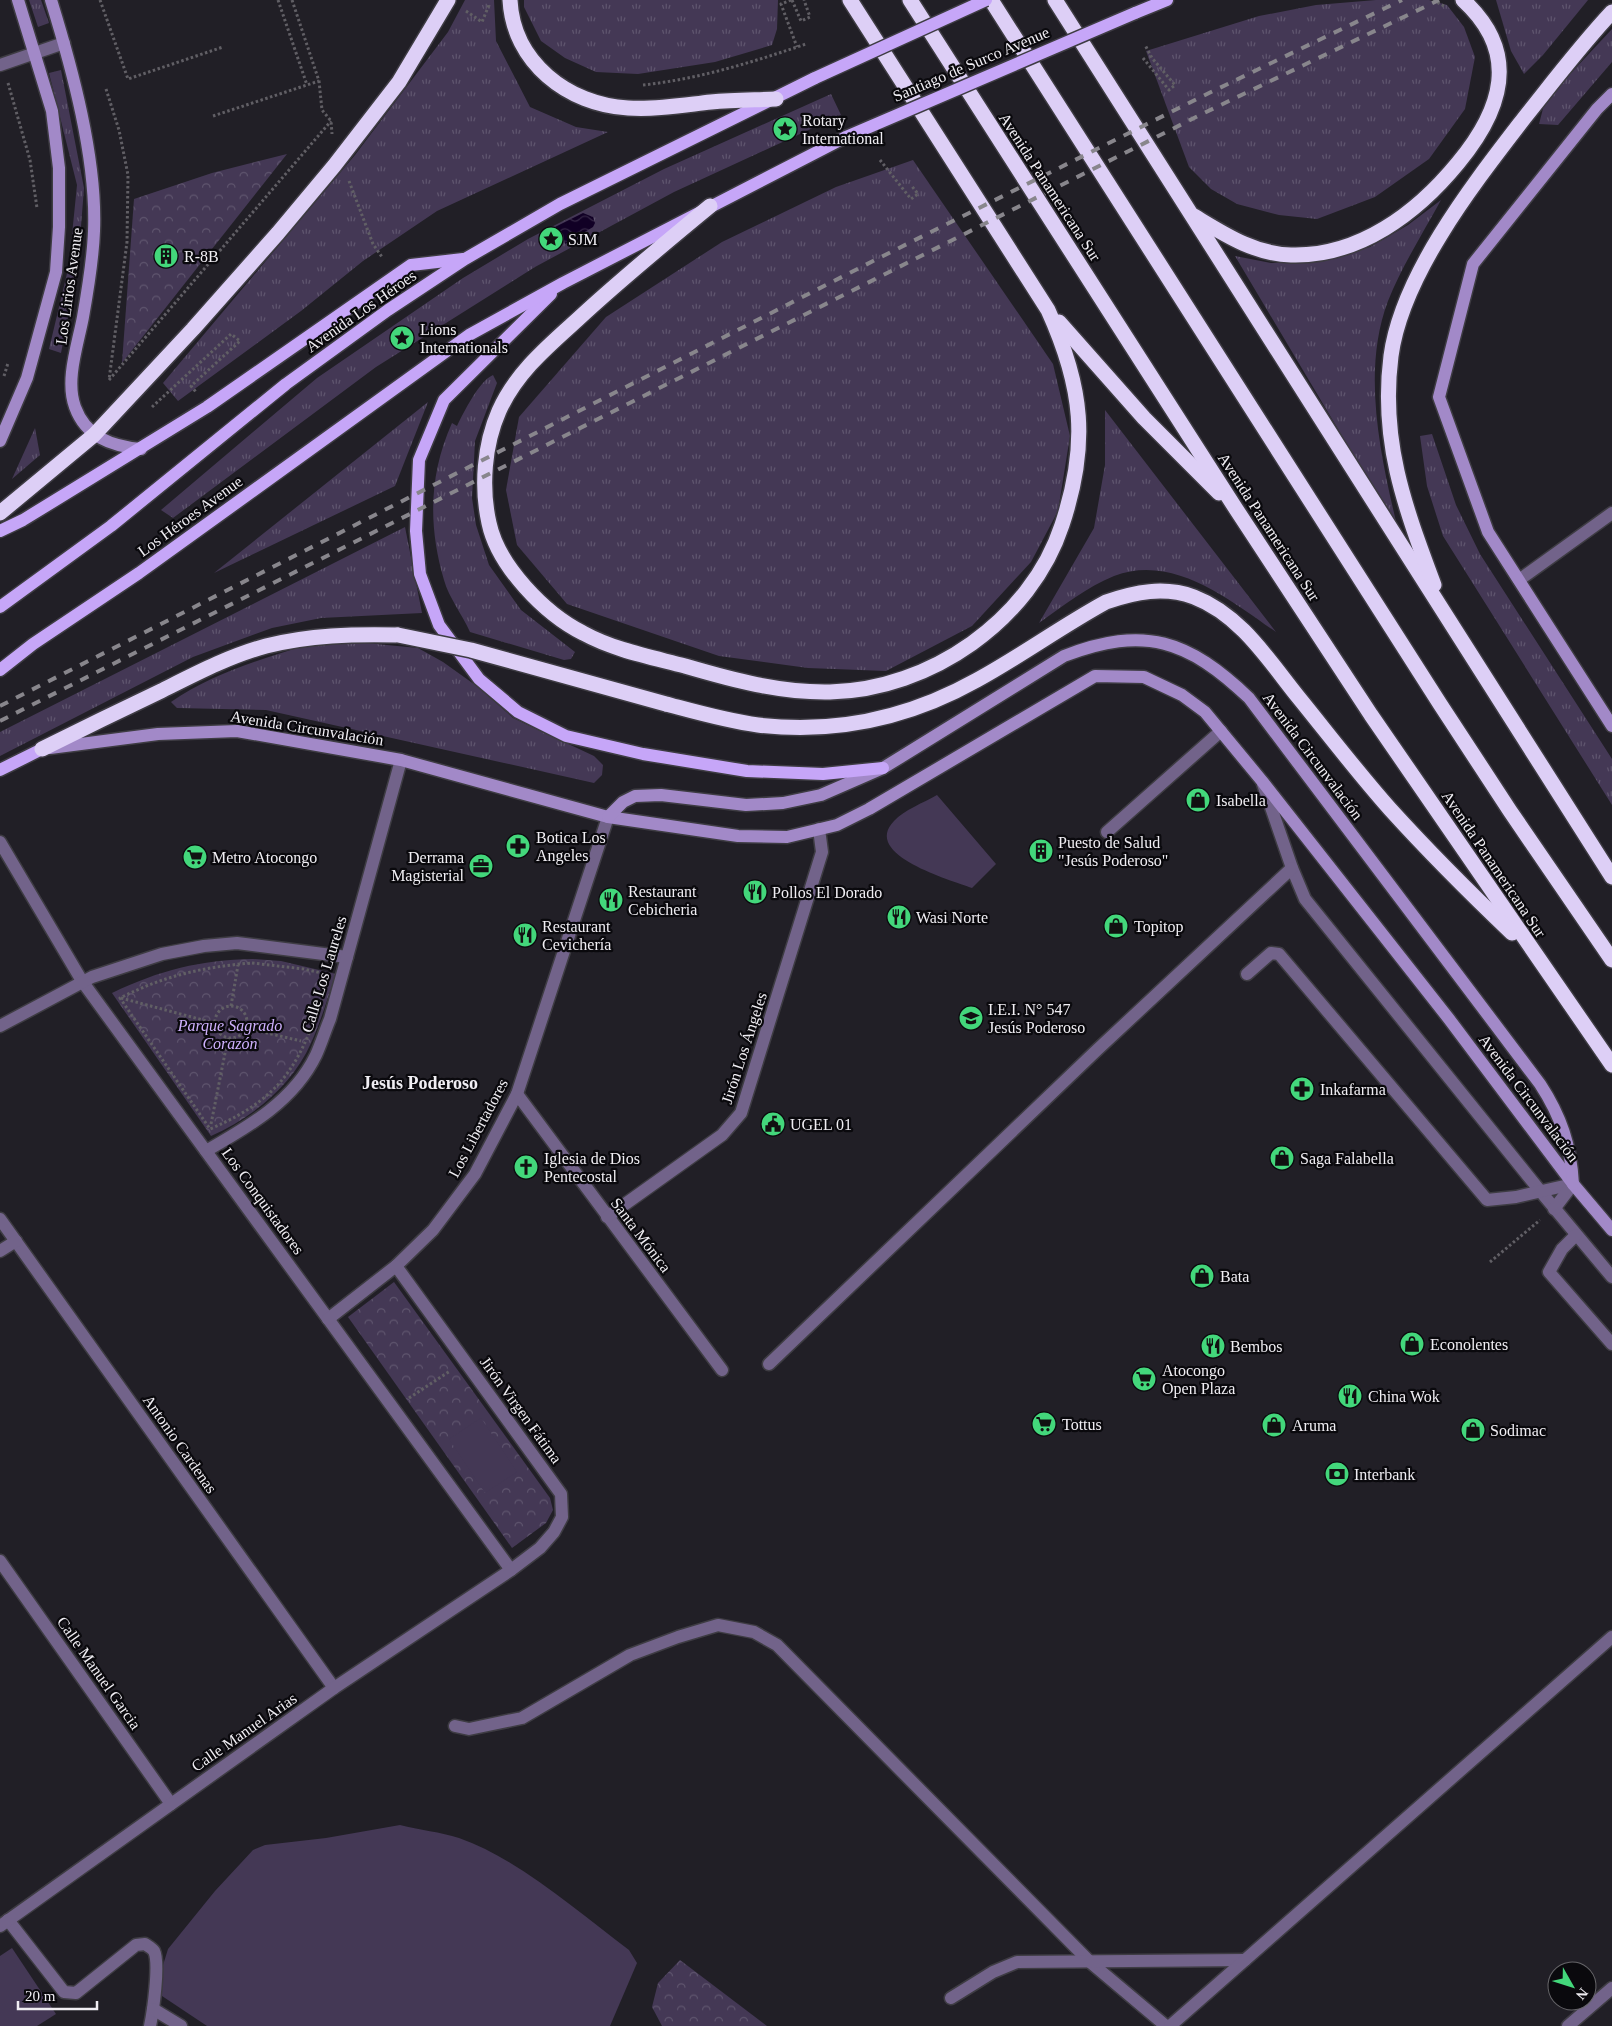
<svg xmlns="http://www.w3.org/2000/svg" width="1612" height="2026" font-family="Georgia,serif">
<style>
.grass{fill:url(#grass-tufts)}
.forest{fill:url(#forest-crowns)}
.garden{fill:#443855}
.water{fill:url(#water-waves)}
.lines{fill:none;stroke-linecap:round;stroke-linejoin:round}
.lane-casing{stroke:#3e3c43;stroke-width:15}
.street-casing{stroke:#3e3c43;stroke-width:15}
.secondary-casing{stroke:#3e3c43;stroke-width:15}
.primary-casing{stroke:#3e3c43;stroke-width:15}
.highway-casing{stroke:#3e3c43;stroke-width:18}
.path{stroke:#615f65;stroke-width:3;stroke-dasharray:2.5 2.5;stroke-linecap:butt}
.lane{stroke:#72638a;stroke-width:12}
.street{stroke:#72638a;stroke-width:12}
.secondary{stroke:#a289c8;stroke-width:12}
.primary{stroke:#c6a6f8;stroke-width:12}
.highway{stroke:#ddcff6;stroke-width:15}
.rail{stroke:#88868c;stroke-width:4;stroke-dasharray:9 9;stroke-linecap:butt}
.primary-bridge-casing{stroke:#3e3c43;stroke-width:15;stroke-linecap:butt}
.highway-bridge-casing{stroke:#3e3c43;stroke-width:18;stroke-linecap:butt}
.primary-bridge{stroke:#c6a6f8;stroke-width:12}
.highway-bridge{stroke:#ddcff6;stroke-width:15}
.labels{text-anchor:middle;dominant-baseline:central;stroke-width:4.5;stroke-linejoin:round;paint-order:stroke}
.street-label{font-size:16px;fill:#f0eef3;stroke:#0a090d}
.poi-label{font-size:16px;fill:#f0eef3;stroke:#0a090d;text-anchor:start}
.park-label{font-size:16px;font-style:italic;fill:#cfb1fe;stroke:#0a090d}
.neighbourhood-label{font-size:18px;font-weight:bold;fill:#f0eef3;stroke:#0a090d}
</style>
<defs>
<pattern id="grass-tufts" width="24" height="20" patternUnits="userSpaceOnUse" patternTransform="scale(1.25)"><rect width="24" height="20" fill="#443855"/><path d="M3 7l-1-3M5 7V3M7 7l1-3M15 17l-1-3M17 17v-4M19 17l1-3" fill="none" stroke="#5f556e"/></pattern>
<pattern id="forest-crowns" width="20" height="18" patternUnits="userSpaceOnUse" patternTransform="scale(1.25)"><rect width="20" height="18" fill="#443855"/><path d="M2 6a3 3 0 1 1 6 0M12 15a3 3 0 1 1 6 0" fill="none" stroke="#5f556e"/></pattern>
<pattern id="water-waves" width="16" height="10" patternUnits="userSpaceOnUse" patternTransform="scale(1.25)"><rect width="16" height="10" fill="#110025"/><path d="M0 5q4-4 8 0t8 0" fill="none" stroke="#342645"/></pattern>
</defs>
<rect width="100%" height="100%" fill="#211f26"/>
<!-- grass -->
<g class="grass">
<path d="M29,0H41L49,23L38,27Z"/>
<path d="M465,0H494L496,41L530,107L576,127L608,132L437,211L363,261L301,311L178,401L163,383L355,155L448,32Z"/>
<path d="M524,0H778L777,29L772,45L715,62L638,74L596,72L565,58L541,41L524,7Z"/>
<path d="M1376,0H1429L1447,5L1464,27L1475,57L1465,109L1429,159L1375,197L1317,219L1279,215L1237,204L1211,189L1189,167L1146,51L1259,16L1316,5Z"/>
<path d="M1496,0H1588L1543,55L1524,74L1511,51Z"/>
<path d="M1612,29V62L1558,125L1539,124L1545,101Z"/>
<path d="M61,70L84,188L78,265L61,353L49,349L69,265L77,185L49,73Z"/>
<path d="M831,94L841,115L674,192L535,267L376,367L173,518L161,510L317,378L463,278L528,239L664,169Z"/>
<path d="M913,160L1053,364L1070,436L1058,511L1031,562L972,626L886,671L808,668L719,656L567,604L517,545L506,490L519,417L606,317L722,242L836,187Z"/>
<path d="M1441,200C1423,233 1402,266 1388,301C1361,372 1381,458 1398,530L1235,256L1271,263L1300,262L1370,247L1408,225Z"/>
<path d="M493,375L497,383L475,441L472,498L476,525L489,565L521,610L575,652L571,659L564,660L470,632C462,614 449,598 444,580C428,526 429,474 452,423L457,426C464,412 479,381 493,375Z"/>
<path d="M428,402L395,486L214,573Z"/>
<path d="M1105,410L1276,632C1230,600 1173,553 1114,576C1087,587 1063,606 1039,623L1094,528L1105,465Z"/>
<path d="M35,428L40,455L12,479Z"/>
<path d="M1432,434L1456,505L1480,554L1612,759V805L1443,536L1427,486L1420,436Z"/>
<path d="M405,527L422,613L321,618L272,628L193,657L0,756V732Z"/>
<path d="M313,643H366L418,648L443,662L478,687L513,718L594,756L603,765L602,775L594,783L266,710L177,708L171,702C213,673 265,658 313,643Z"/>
</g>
<!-- forest -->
<g class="forest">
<path d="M287,154L122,363L134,199L212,173Z"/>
<path d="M253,959L281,961L336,974C328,997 321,1021 311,1043C292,1086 253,1117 211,1136L112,993C160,970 200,960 253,959Z"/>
<path d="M394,1282L550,1498L553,1510L546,1523L512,1548L348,1317Z"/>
<path d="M680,1960L767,2026H662L652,2007L658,1983Z"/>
</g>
<!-- garden -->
<g class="garden">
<path d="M937,795L996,864L972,888C951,880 861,855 894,821C904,810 923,803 937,795Z"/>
<path d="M481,1418L517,1472L485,1493L449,1439Z"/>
<path d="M400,1825C419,1830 441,1832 459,1838C519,1859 578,1912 629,1950L637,1963L610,2026H207L162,1996L160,1975L168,1949L215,1891L253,1850L265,1845L326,1838Z"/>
<path d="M12,1948L56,2014L37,2026H0V1956Z"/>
</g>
<!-- water -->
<path class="water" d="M583,213L593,217L595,223L593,227L565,244L563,234L555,227Z"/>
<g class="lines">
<defs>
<g id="lane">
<path d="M1263,784L1292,868L1305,899L1541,1192L1612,1277"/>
<path d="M1107,832L1221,731"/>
<path d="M1247,974L1271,953L1279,954L1487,1200L1516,1197L1573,1184"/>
<path d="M1554,1209L1573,1184"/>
<path d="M1576,1235L1562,1249L1549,1272L1612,1344"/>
<path d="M769,1364L1098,1049L1292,868"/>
<path d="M455,1726L469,1729L522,1718L630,1655L678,1637L718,1625L754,1632L777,1645L1090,1962L1166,2026"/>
<path d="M951,1998L993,1972L1017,1962L1245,1960"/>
<path d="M1170,2026L1612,1637"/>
<path d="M1568,2026L1612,1988"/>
</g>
<g id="street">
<path d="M0,65L64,43"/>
<path d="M1519,580L1612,513"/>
<path d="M0,842L82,981L511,1570"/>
<path d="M0,1026L92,977L162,954L204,946L237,943L347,957"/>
<path d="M517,1094L722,1370"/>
<path d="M206,1151C248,1127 294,1101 316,1055C321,1044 325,1031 330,1019L401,760"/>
<path d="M607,1217L722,1135L741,1113L822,852L819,829"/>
<path d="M0,1219L334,1688"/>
<path d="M0,1251L16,1241"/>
<path d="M328,1319L396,1266L433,1230L475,1174L517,1094L608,817"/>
<path d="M0,1561L171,1804"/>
<path d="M8,1920L64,1992L76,1993L136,1945L145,1944C148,1946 152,1948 154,1951C160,1963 153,2012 150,2026"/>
<path d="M0,1926L334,1688L511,1570L540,1548L554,1532L562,1517L561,1494L396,1266"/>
<path d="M153,2009L181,2026"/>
</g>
<g id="secondary">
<path d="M51,0C72,68 97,159 94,231C93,260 88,289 83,317C78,344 65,380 75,407C86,437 111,446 141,449"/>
<path d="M1612,94L1597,109L1473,264L1439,397L1488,532L1612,726"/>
<path d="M0,441L27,378L56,272L59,227V168L52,111L18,0"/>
<path d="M50,748L158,734L237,731L401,760L608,817L738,836L787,837L837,825L869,809L1095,676L1144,677L1182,695L1205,712L1262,781L1449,1019L1573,1184L1612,1230"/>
<path d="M608,817L623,802L635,796L661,795L746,805L783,803L821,795L883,768L1064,656C1145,625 1188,640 1249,698L1540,1084C1561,1116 1571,1146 1573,1184"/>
</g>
<g id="primary">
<path d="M1135,13L1167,0"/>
<path d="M551,294L444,400L419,460L416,531L420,574L439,625L479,679L518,712L566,736L643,754L747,771L823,774L883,768"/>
<path d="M0,531L23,520L207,407L411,265L463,259"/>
<path d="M0,607L111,526L286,384L388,310L465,259L560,204L815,78"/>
<path d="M0,670L33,644L139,573L469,335L563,283L846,137"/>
<path d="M0,770L42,749"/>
</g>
<g id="highway">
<path d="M510,0C513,62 568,105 628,108C655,110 684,105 711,102C733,100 754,100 776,99"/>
<path d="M910,0L1236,509L1371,715L1612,1065"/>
<path d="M991,0L1440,704L1510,811L1612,960"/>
<path d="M1055,0L1612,877"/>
<path d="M710,206C665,243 620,280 577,320C547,347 516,373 499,411C484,445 481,487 489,523C498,566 545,614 583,633C614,650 651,657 685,666C733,680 780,693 830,692C930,690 1031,620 1062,525C1089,444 1083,387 1048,310L850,0"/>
<path d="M1194,216C1224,234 1254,254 1291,255C1359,257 1417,213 1458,163C1502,110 1521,53 1463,0"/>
<path d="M1059,322L1144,418L1219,493"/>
<path d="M0,513L94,435L193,329L278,233L334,166L399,82L448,0"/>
<path d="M1434,585C1405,507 1380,442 1391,356C1402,274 1475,182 1525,117C1553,82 1581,45 1612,12"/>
<path d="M666,704C696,712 727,721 758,725C835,734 909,718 977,680C1021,656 1062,626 1106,602C1135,592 1164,586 1194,597C1241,615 1269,661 1299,698C1329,735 1358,773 1390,809C1429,852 1470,893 1512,933"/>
<path d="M42,749C82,729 121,710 161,691C195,674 229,656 266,646C310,635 353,634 398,635"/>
</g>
</defs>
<!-- lane casing -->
<use href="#lane" class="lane-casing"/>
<!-- street casing -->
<use href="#street" class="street-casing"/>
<!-- secondary casing -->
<use href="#secondary" class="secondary-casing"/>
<!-- primary casing -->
<use href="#primary" class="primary-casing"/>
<!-- highway casing -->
<use href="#highway" class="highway-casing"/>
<!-- path -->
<g class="path">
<path d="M100,0L128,79L223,47"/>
<path d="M278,0L307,85"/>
<path d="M292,0L319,81L322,110L331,121L332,134"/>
<path d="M791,0L781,4L797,47"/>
<path d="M792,0L801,21L810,17L804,0"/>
<path d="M1433,0L1444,6"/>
<path d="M466,11L482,22L489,5"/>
<path d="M1143,58L1169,90L1175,85L1152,58L1145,45"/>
<path d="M8,83L30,160L37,208"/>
<path d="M643,85C699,79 753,62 806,44"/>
<path d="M106,89L119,130L128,175L127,242L109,380"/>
<path d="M213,116L319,81"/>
<path d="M880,160L911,199L918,194L911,185"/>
<path d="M349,181L373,244L382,257"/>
<path d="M4,376L8,363"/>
<path d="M109,380L331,121"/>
<path d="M152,407L231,334L240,341L191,386L196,392"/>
<path d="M252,963L304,969L330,975C303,1054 292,1094 210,1129L120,998C164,976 202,967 252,963Z"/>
<path d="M121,998L214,1023"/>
<circle cx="231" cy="1022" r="16"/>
<path d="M231,1006L238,965"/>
<path d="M246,1028L301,1041"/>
<path d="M211,1124L228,1038"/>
<path d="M1490,1262L1540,1220"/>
<path d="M409,1398L450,1371"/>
</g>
<!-- lane -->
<use href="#lane" class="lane"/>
<!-- street -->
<use href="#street" class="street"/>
<!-- secondary -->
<use href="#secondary" class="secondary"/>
<!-- primary -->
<use href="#primary" class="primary"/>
<!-- highway -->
<use href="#highway" class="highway"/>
<!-- rail -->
<g class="rail">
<path d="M0,706L879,258L1209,93L1402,0"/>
<path d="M0,721L1204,113L1439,0"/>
</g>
<defs>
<g id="primary-bridge">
<path d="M815,78L986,0"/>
<path d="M846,137L1135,13"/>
</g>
<path id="highway-bridge" d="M398,635L471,650L666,704"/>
</defs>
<!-- primary-bridge casing -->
<use href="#primary-bridge" class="primary-bridge-casing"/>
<!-- highway-bridge casing -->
<use href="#highway-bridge" class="highway-bridge-casing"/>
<!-- primary-bridge -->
<use href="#primary-bridge" class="primary-bridge"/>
<!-- highway-bridge -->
<use href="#highway-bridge" class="highway-bridge"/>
</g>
<!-- icons -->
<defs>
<symbol id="sight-disc" viewBox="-11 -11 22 22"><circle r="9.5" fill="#43d77b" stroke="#0a090d"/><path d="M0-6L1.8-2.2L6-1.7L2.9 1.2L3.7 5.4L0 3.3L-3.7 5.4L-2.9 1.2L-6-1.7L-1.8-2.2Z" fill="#111"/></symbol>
<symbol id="building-disc" viewBox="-11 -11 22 22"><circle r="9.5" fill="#43d77b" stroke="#0a090d"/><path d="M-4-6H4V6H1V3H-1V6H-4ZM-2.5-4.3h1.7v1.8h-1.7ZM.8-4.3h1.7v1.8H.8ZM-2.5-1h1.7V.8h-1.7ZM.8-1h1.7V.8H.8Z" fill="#111"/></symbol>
<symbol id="shop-disc" viewBox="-11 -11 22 22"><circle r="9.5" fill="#43d77b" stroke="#0a090d"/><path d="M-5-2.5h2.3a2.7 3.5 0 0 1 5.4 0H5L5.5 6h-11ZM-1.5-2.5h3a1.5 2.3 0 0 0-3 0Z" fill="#111"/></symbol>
<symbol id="pharmacy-disc" viewBox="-11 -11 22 22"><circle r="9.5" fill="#43d77b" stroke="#0a090d"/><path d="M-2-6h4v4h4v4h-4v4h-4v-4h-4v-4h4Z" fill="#111"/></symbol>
<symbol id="supermarket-disc" viewBox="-11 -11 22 22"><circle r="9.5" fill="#43d77b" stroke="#0a090d"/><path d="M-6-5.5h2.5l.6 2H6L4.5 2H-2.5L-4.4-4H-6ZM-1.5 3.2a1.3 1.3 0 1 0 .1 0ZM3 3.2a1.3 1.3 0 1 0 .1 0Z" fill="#111"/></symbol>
<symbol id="office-disc" viewBox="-11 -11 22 22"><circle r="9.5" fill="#43d77b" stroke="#0a090d"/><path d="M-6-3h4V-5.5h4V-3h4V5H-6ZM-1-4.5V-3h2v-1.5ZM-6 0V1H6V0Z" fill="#111"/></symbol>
<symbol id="restaurant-disc" viewBox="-11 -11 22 22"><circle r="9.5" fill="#43d77b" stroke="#0a090d"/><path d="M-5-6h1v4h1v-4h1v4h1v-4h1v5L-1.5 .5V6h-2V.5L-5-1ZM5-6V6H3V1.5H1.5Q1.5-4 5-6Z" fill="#111"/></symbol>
<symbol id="school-disc" viewBox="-11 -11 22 22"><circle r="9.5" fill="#43d77b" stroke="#0a090d"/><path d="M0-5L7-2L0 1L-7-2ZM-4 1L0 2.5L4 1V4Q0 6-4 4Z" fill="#111"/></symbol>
<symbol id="civic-disc" viewBox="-11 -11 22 22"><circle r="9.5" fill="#43d77b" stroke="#0a090d"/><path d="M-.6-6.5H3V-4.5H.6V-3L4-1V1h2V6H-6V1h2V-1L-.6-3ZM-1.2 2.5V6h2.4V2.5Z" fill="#111"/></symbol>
<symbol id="church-disc" viewBox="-11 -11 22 22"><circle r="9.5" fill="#43d77b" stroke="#0a090d"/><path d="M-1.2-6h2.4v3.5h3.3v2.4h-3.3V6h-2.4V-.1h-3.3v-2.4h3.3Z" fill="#111"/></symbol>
<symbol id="bank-disc" viewBox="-11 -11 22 22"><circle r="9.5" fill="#43d77b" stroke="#0a090d"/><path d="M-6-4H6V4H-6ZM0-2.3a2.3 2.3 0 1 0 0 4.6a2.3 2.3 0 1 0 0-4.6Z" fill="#111"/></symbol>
</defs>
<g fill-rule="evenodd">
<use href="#sight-disc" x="771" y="115" width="28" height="28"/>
<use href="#sight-disc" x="537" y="225" width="28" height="28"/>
<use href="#building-disc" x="152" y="242" width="28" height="28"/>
<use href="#sight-disc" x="388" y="324" width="28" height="28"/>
<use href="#shop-disc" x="1184" y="786" width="28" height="28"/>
<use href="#pharmacy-disc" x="504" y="832" width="28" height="28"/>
<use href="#building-disc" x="1027" y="837" width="28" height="28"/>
<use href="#supermarket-disc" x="181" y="843" width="28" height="28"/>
<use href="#office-disc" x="467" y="852" width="28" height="28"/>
<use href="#restaurant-disc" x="741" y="878" width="28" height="28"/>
<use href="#restaurant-disc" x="597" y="886" width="28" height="28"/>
<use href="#restaurant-disc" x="885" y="903" width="28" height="28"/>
<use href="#shop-disc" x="1102" y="912" width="28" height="28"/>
<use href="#restaurant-disc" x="511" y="921" width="28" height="28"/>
<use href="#school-disc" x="957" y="1004" width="28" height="28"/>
<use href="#pharmacy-disc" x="1288" y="1075" width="28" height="28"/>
<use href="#civic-disc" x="759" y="1110" width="28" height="28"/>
<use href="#shop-disc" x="1268" y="1144" width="28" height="28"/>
<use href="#church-disc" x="512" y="1153" width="28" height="28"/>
<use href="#shop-disc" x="1188" y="1262" width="28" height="28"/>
<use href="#shop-disc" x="1398" y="1330" width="28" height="28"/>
<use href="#restaurant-disc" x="1199" y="1332" width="28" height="28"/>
<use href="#supermarket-disc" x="1130" y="1365" width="28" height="28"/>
<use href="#restaurant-disc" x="1336" y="1382" width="28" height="28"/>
<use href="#supermarket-disc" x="1030" y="1410" width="28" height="28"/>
<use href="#shop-disc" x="1260" y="1411" width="28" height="28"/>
<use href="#shop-disc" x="1459" y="1416" width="28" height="28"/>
<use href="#bank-disc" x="1323" y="1460" width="28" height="28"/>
</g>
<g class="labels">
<!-- street labels -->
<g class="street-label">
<text transform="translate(971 64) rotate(-23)">Santiago de Surco Avenue</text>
<text transform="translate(1050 187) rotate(57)">Avenida Panamericana Sur</text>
<text transform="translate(69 286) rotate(-82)">Los Lirios Avenue</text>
<text transform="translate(361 311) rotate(-35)">Avenida Los Héroes</text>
<text transform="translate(190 516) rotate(-36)">Los Héroes Avenue</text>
<text transform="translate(1269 527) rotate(57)">Avenida Panamericana Sur</text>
<text transform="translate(307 728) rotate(9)">Avenida Circunvalación</text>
<text transform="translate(1313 756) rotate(53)">Avenida Circunvalación</text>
<text transform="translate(1494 864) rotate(56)">Avenida Panamericana Sur</text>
<text transform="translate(324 974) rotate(-73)">Calle Los Laureles</text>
<text transform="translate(744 1048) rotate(-72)">Jirón Los Ángeles</text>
<text transform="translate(1529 1098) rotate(53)">Avenida Circunvalación</text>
<text transform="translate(478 1128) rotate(-62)">Los Libertadores</text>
<text transform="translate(263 1201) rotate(54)">Los Conquistadores</text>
<text transform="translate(641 1235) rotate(53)">Santa Mónica</text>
<text transform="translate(521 1410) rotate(54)">Jirón Virgen Fátima</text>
<text transform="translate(180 1444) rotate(55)">Antonio Cardenas</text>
<text transform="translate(99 1673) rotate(55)">Calle Manuel Garcia</text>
<text transform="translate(244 1732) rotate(-35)">Calle Manuel Arias</text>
</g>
<!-- poi labels -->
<g class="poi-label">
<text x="802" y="120">Rotary<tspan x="802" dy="18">International</tspan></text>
<text x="568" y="239">SJM</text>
<text x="184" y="256">R-8B</text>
<text x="420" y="329">Lions<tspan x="420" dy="18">Internationals</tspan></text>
<text x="1216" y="800">Isabella</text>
<text x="536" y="837">Botica Los<tspan x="536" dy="18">Angeles</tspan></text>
<text x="1058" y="842">Puesto de Salud<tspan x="1058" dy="18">"Jesús Poderoso"</tspan></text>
<text x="212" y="857">Metro Atocongo</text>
<text x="464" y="857" text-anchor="end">Derrama<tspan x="464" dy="18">Magisterial</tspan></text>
<text x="628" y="891">Restaurant<tspan x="628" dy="18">Cebicheria</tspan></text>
<text x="772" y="892">Pollos El Dorado</text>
<text x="916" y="917">Wasi Norte</text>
<text x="542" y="926">Restaurant<tspan x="542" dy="18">Cevichería</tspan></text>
<text x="1134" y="926">Topitop</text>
<text x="988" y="1009">I.E.I. N° 547<tspan x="988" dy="18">Jesús Poderoso</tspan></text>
<text x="1320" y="1089">Inkafarma</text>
<text x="790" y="1124">UGEL 01</text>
<text x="544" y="1158">Iglesia de Dios<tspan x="544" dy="18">Pentecostal</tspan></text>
<text x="1300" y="1158">Saga Falabella</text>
<text x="1220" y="1276">Bata</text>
<text x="1430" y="1344">Econolentes</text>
<text x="1230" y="1346">Bembos</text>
<text x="1162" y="1370">Atocongo<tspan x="1162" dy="18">Open Plaza</tspan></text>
<text x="1368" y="1396">China Wok</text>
<text x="1062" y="1424">Tottus</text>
<text x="1292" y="1425">Aruma</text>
<text x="1490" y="1430">Sodimac</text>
<text x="1354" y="1474">Interbank</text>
</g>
<!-- park labels -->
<g class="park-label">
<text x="230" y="1025">Parque Sagrado<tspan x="230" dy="18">Corazón</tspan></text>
</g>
<!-- neighbourhood labels -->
<g class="neighbourhood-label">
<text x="420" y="1083">Jesús Poderoso</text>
</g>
</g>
<!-- north arrow -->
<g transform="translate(1572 1986) rotate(129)"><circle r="24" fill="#0a090d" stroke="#666569"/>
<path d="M0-4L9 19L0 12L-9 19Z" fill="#43d77b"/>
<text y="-8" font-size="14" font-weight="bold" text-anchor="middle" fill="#f0eef3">N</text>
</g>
<!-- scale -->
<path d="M18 2001v8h79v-8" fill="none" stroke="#f0eef3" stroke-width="2.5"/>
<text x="25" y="2001" font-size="15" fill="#f0eef3" stroke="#0a090d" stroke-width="4" paint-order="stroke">20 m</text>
</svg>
